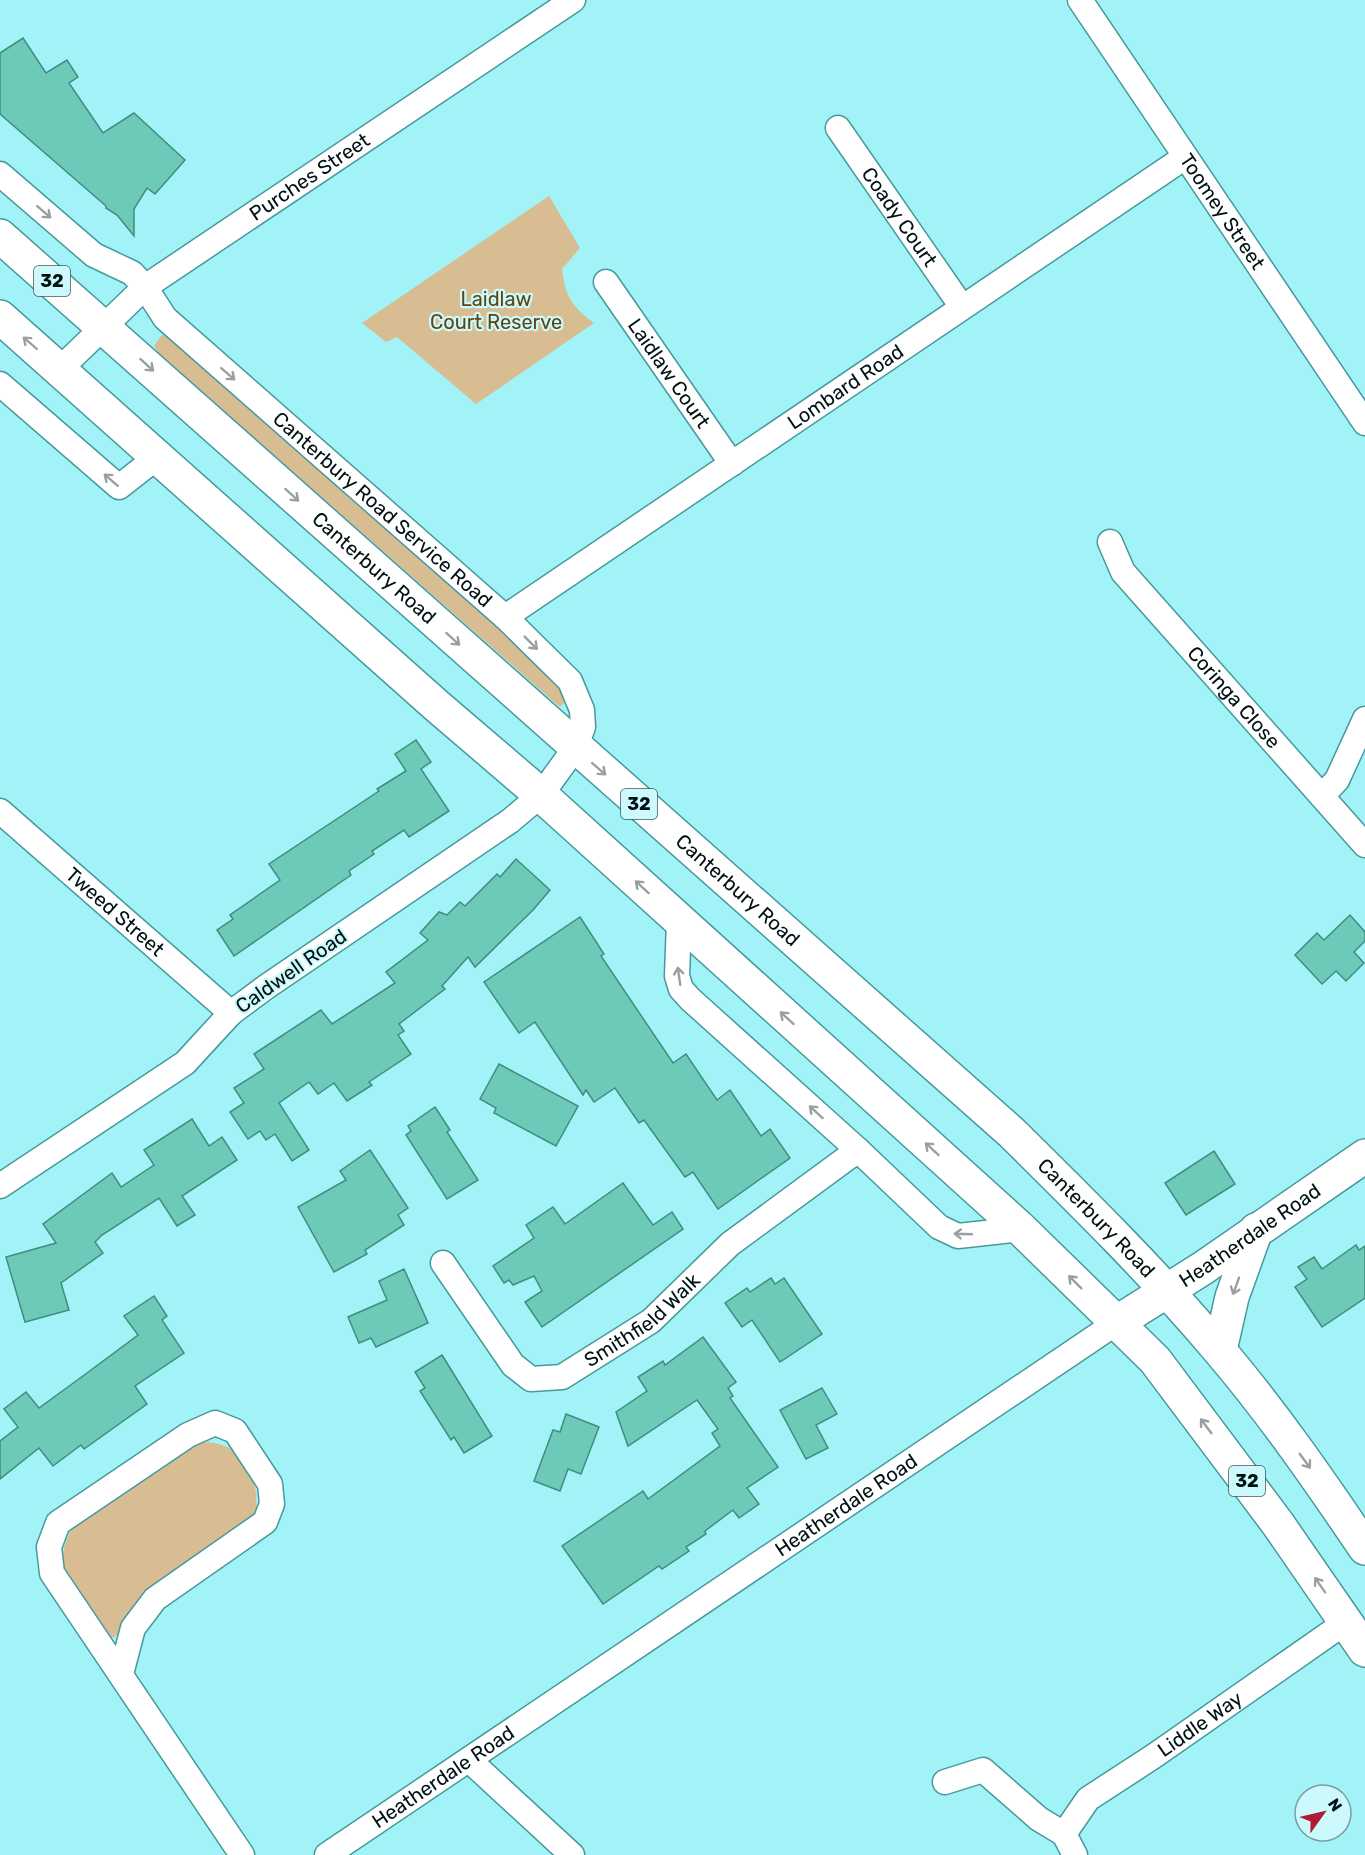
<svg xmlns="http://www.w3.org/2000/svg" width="1365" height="1855" font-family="Rubik,sans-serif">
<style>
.green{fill:#d7bd91}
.building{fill:#6ecab8;stroke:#408d7f;stroke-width:1.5}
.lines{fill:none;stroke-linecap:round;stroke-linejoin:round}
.minor-casing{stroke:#47999d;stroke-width:27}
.secondary-casing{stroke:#47999d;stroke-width:36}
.primary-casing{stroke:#47999d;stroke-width:36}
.minor{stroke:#fff;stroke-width:24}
.secondary{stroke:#fff;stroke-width:33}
.primary{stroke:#fff;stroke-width:33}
.oneway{stroke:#99a0a1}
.labels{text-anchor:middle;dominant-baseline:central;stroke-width:4.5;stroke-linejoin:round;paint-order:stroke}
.shield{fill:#ccfafc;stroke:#3d5759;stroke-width:1.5}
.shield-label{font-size:18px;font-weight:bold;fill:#001113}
.street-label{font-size:20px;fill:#001113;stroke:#ccfafc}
.park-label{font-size:20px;fill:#5e4412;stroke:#ccfafc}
</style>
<rect width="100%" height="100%" fill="#a2f3f7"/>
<!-- green -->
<g class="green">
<path d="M549,196L580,248L562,269C565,296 572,307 594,323L476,404L397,337L386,342L362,323Z"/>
<path d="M162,335L170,338L231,389L553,676L566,701L560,707L160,355L154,346Z"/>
<path d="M206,1442C247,1445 259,1477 256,1514L153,1585L134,1604L120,1632L115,1637L108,1638L65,1575C60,1556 64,1539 76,1523L193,1445Z"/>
</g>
<!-- building -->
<g class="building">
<path d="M23,38L46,73L67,60L78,77L69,83L103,133L134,113L185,160L155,194L147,188L134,209V236L117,215L106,208V206L0,114V53Z"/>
<path d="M416,740L431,762L421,769L449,811L409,837L404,830L372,851L374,854L349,871L351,875L234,956L217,930L233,919L230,915L280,880L269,864L379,791L377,789L406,771L395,754Z"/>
<path d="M516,859L550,890L533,910L475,967L468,957L442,986L445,989L399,1024L404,1031L398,1035L411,1054L369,1082L372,1085L347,1101L334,1083L318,1094L309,1082L279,1103L309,1150L292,1161L275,1134L266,1140L260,1131L248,1139L230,1112L244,1103L234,1088L264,1069L254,1054L321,1010L332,1024L395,983L386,972L428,940L420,933L439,912L447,915L460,902L465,906L497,874L500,877Z"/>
<path d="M1350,915L1365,932V941L1354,952L1364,963L1346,981L1336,971L1322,984L1295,955L1317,933L1324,940Z"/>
<path d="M580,917L604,954L601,956L673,1063L686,1054L717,1100L730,1090L761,1136L770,1129L790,1158L718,1209L693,1172L685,1177L644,1120L639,1123L615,1088L594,1102L586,1090L583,1095L535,1022L519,1033L484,982Z"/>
<path d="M499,1064L578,1106L556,1146L494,1113L496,1108L480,1099Z"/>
<path d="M435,1107L450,1130L447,1132L478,1180L447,1199L406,1135L411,1131L408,1126Z"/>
<path d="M192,1119L209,1146L222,1137L237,1160L182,1196L195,1215L177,1226L159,1198L102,1235L95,1242L103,1253L61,1283L69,1310L25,1322L6,1257L56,1243L43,1224L112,1173L121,1187L154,1165L144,1150Z"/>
<path d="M370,1150L408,1208L398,1215L404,1225L365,1250L367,1254L334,1272L298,1207L346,1180L340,1171Z"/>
<path d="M1214,1151L1235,1184L1186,1215L1165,1183Z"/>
<path d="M623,1183L653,1225L672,1212L683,1229L542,1327L525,1302L542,1291L534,1276L513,1285L509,1280L504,1283L493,1266L534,1238L526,1225L553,1207L565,1224Z"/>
<path d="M1356,1245L1359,1250L1365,1246V1298L1322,1327L1295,1287L1307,1279L1298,1267L1314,1257L1322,1269Z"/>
<path d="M404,1269L428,1323L376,1347L371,1338L359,1343L348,1317L387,1300L379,1281Z"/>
<path d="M771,1278L775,1284L784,1278L822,1334L780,1362L752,1320L742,1327L725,1303L747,1288L750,1292Z"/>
<path d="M154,1296L167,1316L162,1320L184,1353L135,1386L147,1404L84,1449L81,1445L53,1466L39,1448L0,1479V1441L18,1427L4,1409L26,1392L39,1408L87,1373L138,1335L124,1316Z"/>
<path d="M703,1337L736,1382L728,1388L733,1396L730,1398L778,1467L747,1488L759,1504L739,1518L733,1510L705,1531L706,1534L686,1547L689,1551L662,1569L659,1566L603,1604L562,1546L643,1491L648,1499L720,1446L712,1433L718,1429L697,1400L628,1446L616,1412L647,1391L638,1377L663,1361L665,1365Z"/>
<path d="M442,1355L492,1436L464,1453L454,1437L451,1440L420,1391L425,1388L415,1372Z"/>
<path d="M822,1388L837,1414L816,1425L828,1448L806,1459L780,1410Z"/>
<path d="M566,1414L599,1427L581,1474L568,1469L560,1491L534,1481L553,1430L560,1432Z"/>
</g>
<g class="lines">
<defs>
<g id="minor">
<path id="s1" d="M1080,0L1365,423"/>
<path id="s2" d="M838,128L962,307"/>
<path id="s3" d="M0,174L94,255L132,273L145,287L165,318L505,617L570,681L582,710L583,727L575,748L541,795L510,821L266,987L231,1013L185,1063L0,1186"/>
<path id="s4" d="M606,282L732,464"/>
<path id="s5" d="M60,369L145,287L573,0"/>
<path d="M0,384L119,487L156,458"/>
<path id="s6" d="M1110,542L1123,572L1365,845"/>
<path id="s7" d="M505,617L1185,157"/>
<path d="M1322,796L1337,780L1365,719"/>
<path id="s8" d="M0,811L231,1013"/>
<path d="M679,921L677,976L681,989L690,999L858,1150L939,1227L958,1236L1021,1229"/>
<path id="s9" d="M443,1263L513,1365L531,1379L562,1377L651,1321L730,1244L858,1150"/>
<path d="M121,1674L133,1628L155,1599L265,1522L272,1504L270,1484L235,1431L215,1423L188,1435L58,1523L49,1547L52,1573L242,1855"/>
<path d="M469,1760L572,1855"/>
<path d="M945,1782L983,1770L1039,1819L1064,1834"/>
<path id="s10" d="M327,1855L1116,1323"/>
<path id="s11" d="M1075,1855L1064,1834L1088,1799L1154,1756L1346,1622"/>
</g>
<g id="secondary">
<path id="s12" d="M1116,1323L1203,1268L1365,1156"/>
<path d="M1220,1350L1232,1297L1256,1230"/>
</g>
<g id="primary">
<path id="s13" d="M0,236L1012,1133C1083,1203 1154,1273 1219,1350C1272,1412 1319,1480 1365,1548"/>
<path d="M0,317L437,706L541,795L1021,1229L1155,1360L1278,1524L1365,1650"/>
</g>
</defs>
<!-- minor casing -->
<use href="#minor" class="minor-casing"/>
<!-- secondary casing -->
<use href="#secondary" class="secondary-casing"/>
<!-- primary casing -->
<use href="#primary" class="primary-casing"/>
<!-- minor -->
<use href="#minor" class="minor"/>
<!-- secondary -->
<use href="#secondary" class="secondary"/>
<!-- primary -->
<use href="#primary" class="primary"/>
</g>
<!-- one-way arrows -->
<defs><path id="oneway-shaft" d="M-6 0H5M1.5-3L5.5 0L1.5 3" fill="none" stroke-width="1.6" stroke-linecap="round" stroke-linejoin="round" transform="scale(1.5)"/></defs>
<g class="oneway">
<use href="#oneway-shaft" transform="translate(44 212) rotate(41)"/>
<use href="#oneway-shaft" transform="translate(30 343) rotate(-139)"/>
<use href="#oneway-shaft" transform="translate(147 365) rotate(42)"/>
<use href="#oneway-shaft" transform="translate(228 374) rotate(41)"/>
<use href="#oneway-shaft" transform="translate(111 480) rotate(-139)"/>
<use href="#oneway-shaft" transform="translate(292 495) rotate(42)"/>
<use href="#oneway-shaft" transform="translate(453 639) rotate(42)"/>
<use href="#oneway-shaft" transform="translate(531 643) rotate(45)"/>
<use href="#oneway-shaft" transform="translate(599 769) rotate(41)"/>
<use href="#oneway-shaft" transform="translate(642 887) rotate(-138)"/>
<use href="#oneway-shaft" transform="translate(679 976) rotate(-98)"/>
<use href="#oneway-shaft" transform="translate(787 1018) rotate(-138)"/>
<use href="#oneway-shaft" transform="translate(816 1112) rotate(-138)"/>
<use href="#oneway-shaft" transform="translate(932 1149) rotate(-138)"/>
<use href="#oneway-shaft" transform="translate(963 1234) rotate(-178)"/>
<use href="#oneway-shaft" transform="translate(1075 1282) rotate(-135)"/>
<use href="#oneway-shaft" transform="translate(1236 1286) rotate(110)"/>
<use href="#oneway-shaft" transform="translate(1206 1426) rotate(-127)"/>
<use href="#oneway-shaft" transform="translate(1305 1461) rotate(54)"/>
<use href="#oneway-shaft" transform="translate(1320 1585) rotate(-125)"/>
</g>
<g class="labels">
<!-- shield labels -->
<g class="shield">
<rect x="34" y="266" width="36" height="30" rx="4.5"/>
<rect x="621" y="789" width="36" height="30" rx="4.5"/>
<rect x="1229" y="1466" width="36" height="30" rx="4.5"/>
</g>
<g class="shield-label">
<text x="52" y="281">32</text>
<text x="639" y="804">32</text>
<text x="1247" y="1481">32</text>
</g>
<!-- street labels -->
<g class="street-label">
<text stroke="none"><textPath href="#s5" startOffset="316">Purches Street</textPath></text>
<text stroke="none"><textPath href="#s1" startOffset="255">Toomey Street</textPath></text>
<text stroke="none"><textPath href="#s2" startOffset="108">Coady Court</textPath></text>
<text stroke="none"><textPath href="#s4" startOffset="111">Laidlaw Court</textPath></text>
<text stroke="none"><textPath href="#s7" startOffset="411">Lombard Road</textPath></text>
<text stroke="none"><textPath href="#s3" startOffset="512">Canterbury Road Service Road</textPath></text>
<text stroke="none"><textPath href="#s13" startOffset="500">Canterbury Road</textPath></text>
<text stroke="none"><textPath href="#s6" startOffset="200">Coringa Close</textPath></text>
<text stroke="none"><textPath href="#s13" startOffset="986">Canterbury Road</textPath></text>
<text stroke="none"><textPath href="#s8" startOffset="153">Tweed Street</textPath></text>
<text transform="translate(291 971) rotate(-35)">Caldwell Road</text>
<text stroke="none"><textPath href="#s13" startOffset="1472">Canterbury Road</textPath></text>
<text stroke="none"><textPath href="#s12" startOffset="160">Heatherdale Road</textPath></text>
<text stroke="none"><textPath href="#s9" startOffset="276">Smithfield Walk</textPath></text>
<text stroke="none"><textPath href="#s10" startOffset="626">Heatherdale Road</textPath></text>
<text stroke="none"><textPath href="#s11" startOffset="201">Liddle Way</textPath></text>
<text stroke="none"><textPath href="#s10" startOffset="140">Heatherdale Road</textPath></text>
</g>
<!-- park labels -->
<g class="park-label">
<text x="496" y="299">Laidlaw<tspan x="496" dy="23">Court Reserve</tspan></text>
</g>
</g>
<!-- north arrow -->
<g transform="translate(1323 1813) rotate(56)"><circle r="28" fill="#ccfafc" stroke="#7a9d9f" stroke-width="1.5"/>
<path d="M0-4.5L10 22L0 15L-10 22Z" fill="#af1b32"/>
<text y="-9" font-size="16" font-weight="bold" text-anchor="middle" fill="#001113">N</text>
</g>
</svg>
